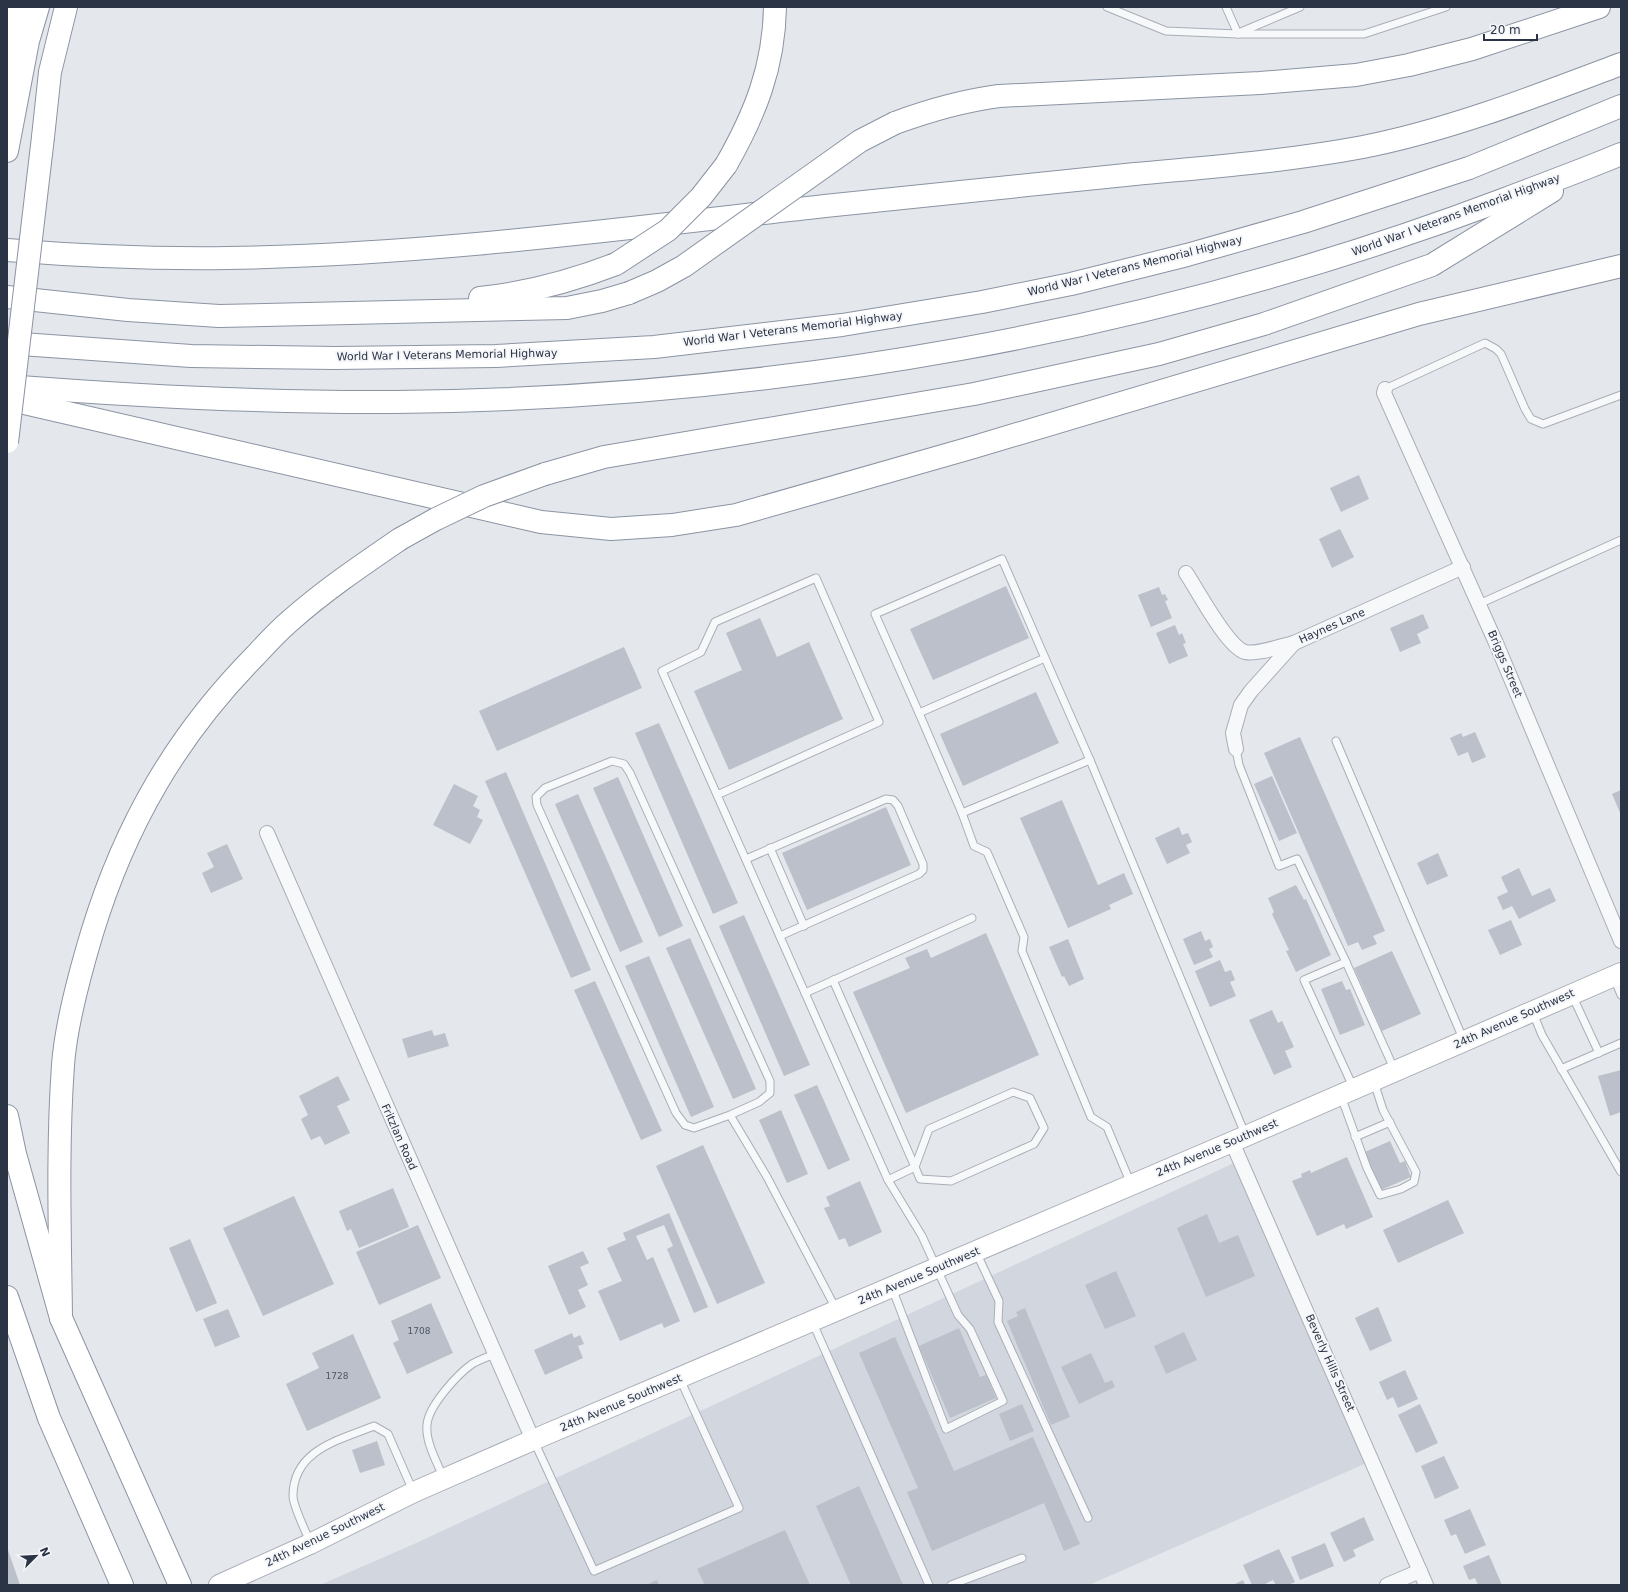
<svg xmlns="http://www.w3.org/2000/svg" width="1628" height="1592" font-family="'DejaVu Sans',sans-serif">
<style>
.built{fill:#d2d6de}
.building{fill:#bbc0ca}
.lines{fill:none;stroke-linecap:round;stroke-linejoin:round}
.service-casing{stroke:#a9aeb7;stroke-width:9}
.minor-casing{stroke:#a9aeb7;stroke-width:16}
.secondary-casing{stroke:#a9aeb7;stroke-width:22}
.trunk-casing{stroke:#8b94a3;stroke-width:24}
.motorway-casing{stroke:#8b94a3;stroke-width:24}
.service{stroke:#f7f8fa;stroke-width:7}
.minor{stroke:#f7f8fa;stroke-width:14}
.secondary{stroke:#fff;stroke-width:20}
.trunk{stroke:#fff;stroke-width:22}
.motorway{stroke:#fff;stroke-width:22}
.trunk-bridge-casing{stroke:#8b94a3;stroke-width:24;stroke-linecap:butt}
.motorway-bridge-casing{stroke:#8b94a3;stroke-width:24;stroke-linecap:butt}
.trunk-bridge{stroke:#fff;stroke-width:22}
.motorway-bridge{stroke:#fff;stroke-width:22}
.labels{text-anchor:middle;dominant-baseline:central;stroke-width:4;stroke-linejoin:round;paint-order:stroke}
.number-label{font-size:9px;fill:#4f5766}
.street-label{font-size:11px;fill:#2b3445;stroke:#f4f6f9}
</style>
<rect width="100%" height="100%" fill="#e4e7ec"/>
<!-- built -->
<path class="built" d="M1234,1163L1369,1462L1089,1585H320L414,1544Z"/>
<!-- building -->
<g class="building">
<path d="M1359,475L1369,499L1341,512L1330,488Z"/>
<path d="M1340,529L1354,557L1332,568L1319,539Z"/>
<path d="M1006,586L1029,638L933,680L910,629Z"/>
<path d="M1159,587L1162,595L1165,594L1168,600L1165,601L1172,618L1151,627L1138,595Z"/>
<path d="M1423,614L1429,628L1417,634L1421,643L1400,652L1390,628Z"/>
<path d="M760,618L777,657L809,642L843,719L729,770L694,691L742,670L726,633Z"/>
<path d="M1175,625L1179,635L1182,633L1186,643L1183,644L1188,656L1169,664L1156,633Z"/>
<path d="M624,647L642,688L497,751L479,711Z"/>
<path d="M1036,692L1059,743L963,786L940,734Z"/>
<path d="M659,723L738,903L713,914L635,733Z"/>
<path d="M1475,732L1486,757L1472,763L1468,752L1458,756L1450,738L1461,733L1463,737Z"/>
<path d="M1300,737L1385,931L1373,936L1377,944L1362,950L1358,942L1348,946L1264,753Z"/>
<path d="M506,772L591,970L571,978L485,781Z"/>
<path d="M1272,776L1297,833L1279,841L1254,784Z"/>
<path d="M618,777L683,926L659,937L593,788Z"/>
<path d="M454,784L478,796L473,806L480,810L477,817L483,820L470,844L433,825Z"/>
<path d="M1621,790V815L1612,794Z"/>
<path d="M578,794L643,942L620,952L555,804Z"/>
<path d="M1062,800L1098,885L1124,873L1133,894L1109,905L1111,909L1068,928L1020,818Z"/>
<path d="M886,807L911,865L807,910L782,853Z"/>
<path d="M1179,827L1182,835L1188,833L1192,842L1186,845L1190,853L1167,864L1155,838Z"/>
<path d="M227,844L243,879L211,893L202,873L214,867L207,853Z"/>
<path d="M1438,853L1448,876L1427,885L1417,863Z"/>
<path d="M1519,868L1532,896L1550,888L1556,901L1519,919L1512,906L1503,910L1497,897L1508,892L1501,877Z"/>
<path d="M1296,885L1304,900L1306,899L1331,955L1296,972L1286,951L1289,950L1272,914L1274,912L1268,898Z"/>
<path d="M744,915L810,1065L784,1076L719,926Z"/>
<path d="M1511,920L1522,945L1500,955L1488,930Z"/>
<path d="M1201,931L1205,941L1210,939L1213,947L1209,949L1213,957L1194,965L1183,939Z"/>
<path d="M986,933L1039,1055L906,1113L853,992L910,968L905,958L927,949L931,958Z"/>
<path d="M690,938L756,1089L733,1099L666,948Z"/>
<path d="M1068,939L1084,979L1069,986L1064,976L1062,977L1049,947Z"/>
<path d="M1392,951L1421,1014L1382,1031L1354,968Z"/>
<path d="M649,956L714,1107L691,1117L625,966Z"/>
<path d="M1220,960L1225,972L1231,970L1235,980L1230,982L1236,996L1210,1007L1195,971Z"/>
<path d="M595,981L662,1131L641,1140L574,990Z"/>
<path d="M1342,981L1346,990L1350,989L1365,1025L1340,1035L1321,989Z"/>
<path d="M1272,1010L1278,1023L1282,1021L1294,1047L1285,1051L1292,1067L1274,1075L1249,1020Z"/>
<path d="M432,1030L434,1036L445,1033L449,1046L408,1058L402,1039Z"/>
<path d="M1621,1070V1112L1610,1116L1598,1076Z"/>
<path d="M338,1076L350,1100L337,1106L350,1133L325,1145L320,1136L311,1140L301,1119L308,1115L299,1096Z"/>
<path d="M817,1085L850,1160L828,1170L794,1095Z"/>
<path d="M781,1110L808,1174L787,1183L759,1120Z"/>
<path d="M1390,1141L1400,1163L1405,1161L1411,1177L1381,1190L1365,1152Z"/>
<path d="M703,1145L765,1283L717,1304L656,1166Z"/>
<path d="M1347,1157L1373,1217L1346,1229L1344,1224L1317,1236L1292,1181L1302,1177L1301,1174L1310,1170L1311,1173Z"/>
<path d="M860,1181L882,1232L849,1247L845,1238L839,1240L824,1208L830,1206L826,1197Z"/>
<path d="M393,1188L409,1227L359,1248L351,1229L347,1231L339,1211Z"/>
<path d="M294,1196L334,1284L263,1316L223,1228Z"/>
<path d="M1448,1200L1464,1233L1398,1263L1383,1230Z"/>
<path d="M669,1213L708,1307L694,1313L667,1249L673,1246L664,1225L636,1236L647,1260L653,1257L680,1321L664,1328L662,1323L620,1341L598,1291L622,1281L607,1248L626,1240L623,1233Z"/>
<path d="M1207,1214L1219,1243L1238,1235L1255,1276L1206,1297L1177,1228Z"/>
<path d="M418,1225L441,1278L379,1305L356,1252Z"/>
<path d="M190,1239L217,1303L196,1312L169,1248Z"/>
<path d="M583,1251L589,1263L580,1267L588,1285L578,1290L586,1307L569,1315L548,1266Z"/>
<path d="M1116,1271L1136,1316L1105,1329L1085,1285Z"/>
<path d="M431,1303L453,1353L407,1374L393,1343L399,1340L391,1321Z"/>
<path d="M1378,1307L1392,1341L1370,1351L1355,1318Z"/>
<path d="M1025,1308L1070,1417L1051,1425L1007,1321L1018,1316L1016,1312Z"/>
<path d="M228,1309L240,1337L215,1347L203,1319Z"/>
<path d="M959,1328L980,1377L986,1375L996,1398L950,1418L919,1346Z"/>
<path d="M1184,1332L1197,1360L1166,1374L1154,1346Z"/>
<path d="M572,1333L574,1338L580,1335L584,1344L578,1346L583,1358L545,1375L534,1350Z"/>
<path d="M353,1334L381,1398L307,1431L286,1384L319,1368L312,1353Z"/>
<path d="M895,1337L954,1471L1033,1437L1080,1544L1064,1551L1044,1503L932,1551L907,1492L918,1488L859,1353Z"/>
<path d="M1091,1353L1105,1383L1112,1380L1115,1387L1079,1404L1061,1367Z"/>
<path d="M1405,1370L1418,1399L1398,1408L1393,1397L1387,1400L1379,1382Z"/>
<path d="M1022,1404L1034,1431L1010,1441L999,1414Z"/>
<path d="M1420,1404L1438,1443L1416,1453L1398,1415Z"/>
<path d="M377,1441L385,1465L360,1473L352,1450Z"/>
<path d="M1444,1456L1459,1488L1435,1499L1421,1466Z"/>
<path d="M859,1486L903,1585H851L816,1506Z"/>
<path d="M1470,1509L1486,1545L1465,1554L1456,1534L1451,1536L1444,1520Z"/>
<path d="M1364,1517L1374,1540L1353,1550L1356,1556L1344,1562L1330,1533Z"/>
<path d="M785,1530L810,1585H705L697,1569Z"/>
<path d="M1325,1543L1334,1566L1300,1580L1291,1557Z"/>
<path d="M7,1547L20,1585H7Z"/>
<path d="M1279,1549L1295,1582L1288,1585H1276L1273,1580L1263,1585H1252L1243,1565Z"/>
<path d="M1489,1555L1502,1585H1478L1475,1578L1469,1580L1463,1566Z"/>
<path d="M657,1580L659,1585H646Z"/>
<path d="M1243,1580L1245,1585H1233Z"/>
</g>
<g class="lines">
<defs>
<g id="service">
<path d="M1107,7L1166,31L1238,34H1364L1446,7"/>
<path d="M1226,7L1238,34"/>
<path d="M1241,32L1300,7"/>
<path d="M1385,389L1485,343L1496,349L1501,354L1525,409L1531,419L1543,424L1621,395"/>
<path d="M1479,604L1621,540"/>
<path d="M919,713L875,614L1002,559L1045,658"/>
<path d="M1336,741L1464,1041"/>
<path d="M1236,749L1239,765L1279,866L1297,859L1346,962"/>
<path d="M717,795L879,722L816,578L715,622L701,652L662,671L888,1180L922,1236L958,1315L970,1329L1003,1401L946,1429L892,1288"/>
<path d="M962,813L919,713L1045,658L1090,760"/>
<path d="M770,848L804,926"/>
<path d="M746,859L886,799L893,800L898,806L923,864V870L919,874L780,936"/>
<path d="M1614,978L1621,995"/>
<path d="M833,980L915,1167L888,1180"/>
<path d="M805,993L972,918"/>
<path d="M1572,995L1599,1053"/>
<path d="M1533,1013L1542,1035L1621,1172"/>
<path d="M1561,1069L1621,1043"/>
<path d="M1354,1089L1304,980L1346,962L1395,1071"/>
<path d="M1013,1092L1030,1098L1044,1128L1034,1144L951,1181L920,1179L915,1167L929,1129Z"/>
<path d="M1341,1096L1367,1168L1380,1195L1401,1189L1414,1182L1416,1172L1383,1110L1374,1082"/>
<path d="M730,1115L759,1102L770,1093V1081L630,773L624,764L612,761L545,788L536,797L537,805L676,1113L685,1125L694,1128L730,1115L767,1177L836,1309"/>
<path d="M1355,1137L1390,1122"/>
<path d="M1131,1184L1107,1127L1091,1117L1022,951L1024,937L987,852L974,846L962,813L1090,760L1245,1134"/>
<path d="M976,1252L999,1301L998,1322L1088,1518"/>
<path d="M812,1321L929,1585"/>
<path d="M534,1441L594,1571L739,1508L680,1379"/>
<path d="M443,1477C437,1462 425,1441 427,1425C428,1406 458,1374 472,1364C479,1360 487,1357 495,1354"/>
<path d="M310,1542C306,1532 293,1506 293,1496C293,1450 339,1440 374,1426L388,1434L413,1491"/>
<path d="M951,1585L1022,1558"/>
</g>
<g id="minor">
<path d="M1385,389L1384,393L1496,643L1621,941"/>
<path d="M1186,573C1197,589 1227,647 1245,652C1256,655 1281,646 1294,643"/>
<path d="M1236,749L1233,733L1241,705L1251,691L1294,643L1463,567"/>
<path d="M267,833L533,1440"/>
<path d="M1232,1142L1426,1585"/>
<path d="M1387,1585L1420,1571"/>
</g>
<path id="secondary" d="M219,1585L310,1544L414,1492L533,1440L1232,1142L1621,973"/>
<g id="trunk">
<path d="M43,137L50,72L66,7"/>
<path d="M7,151L28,41L38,7"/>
<path d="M7,1116L15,1154L61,1318L180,1585"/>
<path d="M7,1297L49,1418L122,1585"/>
</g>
<g id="motorway">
<path d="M895,123C930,110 962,101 999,96L1260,83L1356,75L1409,65L1472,49L1599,7"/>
<path d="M9,136L17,7"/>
<path d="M726,165C755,114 774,67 775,7"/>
<path d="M7,250C81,256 154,259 228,258C428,255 627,228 825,206C928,195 1032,185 1135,174C1212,167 1288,161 1363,147C1450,130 1539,95 1621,64"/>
<path d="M7,297L128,310L219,316L567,308L602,301L629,293"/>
<path d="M480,298C527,293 572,281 616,264"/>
<path d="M7,343L191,356L335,358L496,356L654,347L842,325L982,302L1071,284L1187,255L1303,222L1469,168L1621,106"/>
<path d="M7,386C136,396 266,403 396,402C774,398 1151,333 1505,199C1544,184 1583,170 1621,154"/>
<path d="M7,399L541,522L611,529L672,525L736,515L974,447L1419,314L1621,266"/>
<path d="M545,474L604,457L974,394L1159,354L1264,324L1432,265L1552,191"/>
<path d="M61,1318C60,1234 57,1149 63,1065C66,1023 80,973 92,933C125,825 176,736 256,655C267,643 278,631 291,620C325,590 362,565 400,539"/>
</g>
</defs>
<!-- service casing -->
<use href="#service" class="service-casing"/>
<!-- minor casing -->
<use href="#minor" class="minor-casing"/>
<!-- secondary casing -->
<use href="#secondary" class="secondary-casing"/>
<!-- trunk casing -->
<use href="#trunk" class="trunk-casing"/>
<!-- motorway casing -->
<use href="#motorway" class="motorway-casing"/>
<!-- service -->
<use href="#service" class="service"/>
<!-- minor -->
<use href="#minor" class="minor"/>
<!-- secondary -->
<use href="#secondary" class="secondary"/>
<!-- trunk -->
<use href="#trunk" class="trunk"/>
<!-- motorway -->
<use href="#motorway" class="motorway"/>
<defs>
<path id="trunk-bridge" d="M7,442L43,137"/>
<g id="motorway-bridge">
<path d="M616,264L668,230L701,197L726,165"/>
<path d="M629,293L657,281L684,266L860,141L895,123"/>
<path d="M400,539L436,519L484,496L545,474"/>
</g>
</defs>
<!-- trunk-bridge casing -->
<use href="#trunk-bridge" class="trunk-bridge-casing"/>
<!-- motorway-bridge casing -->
<use href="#motorway-bridge" class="motorway-bridge-casing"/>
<!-- trunk-bridge -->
<use href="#trunk-bridge" class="trunk-bridge"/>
<!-- motorway-bridge -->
<use href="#motorway-bridge" class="motorway-bridge"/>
</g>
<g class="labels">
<!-- number labels -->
<g class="number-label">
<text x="419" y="1331">1708</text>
<text x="337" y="1376">1728</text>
</g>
<!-- street labels -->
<g class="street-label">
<text transform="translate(1456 215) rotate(-20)">World War I Veterans Memorial Highway</text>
<text transform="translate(1135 266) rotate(-14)">World War I Veterans Memorial Highway</text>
<text transform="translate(793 329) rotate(-7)">World War I Veterans Memorial Highway</text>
<text transform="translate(447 355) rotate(-1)">World War I Veterans Memorial Highway</text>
<text transform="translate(1332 626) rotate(-24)">Haynes Lane</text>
<text transform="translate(1505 664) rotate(67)">Briggs Street</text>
<text transform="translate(1514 1019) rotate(-24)">24th Avenue Southwest</text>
<text transform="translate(399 1137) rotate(66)">Fritzlan Road</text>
<text transform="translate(1217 1148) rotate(-23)">24th Avenue Southwest</text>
<text transform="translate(919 1276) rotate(-23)">24th Avenue Southwest</text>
<text transform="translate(1330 1363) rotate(66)">Beverly Hills Street</text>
<text transform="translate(621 1403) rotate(-23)">24th Avenue Southwest</text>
<text transform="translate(325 1535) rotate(-26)">24th Avenue Southwest</text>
</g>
</g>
<!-- border -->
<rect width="1628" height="1592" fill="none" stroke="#2b3445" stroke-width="16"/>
<!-- north arrow -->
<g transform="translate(36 1556) rotate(66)" stroke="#f4f6f9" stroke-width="3" paint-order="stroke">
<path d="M0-3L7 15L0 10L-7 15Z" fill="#2b3445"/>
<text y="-6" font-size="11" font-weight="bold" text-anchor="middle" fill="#2b3445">N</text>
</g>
<!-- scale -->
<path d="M1484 34v6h53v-6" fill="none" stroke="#2b3445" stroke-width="2"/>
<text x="1490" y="34" font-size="12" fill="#2b3445" stroke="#f4f6f9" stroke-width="3" paint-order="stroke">20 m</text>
</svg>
